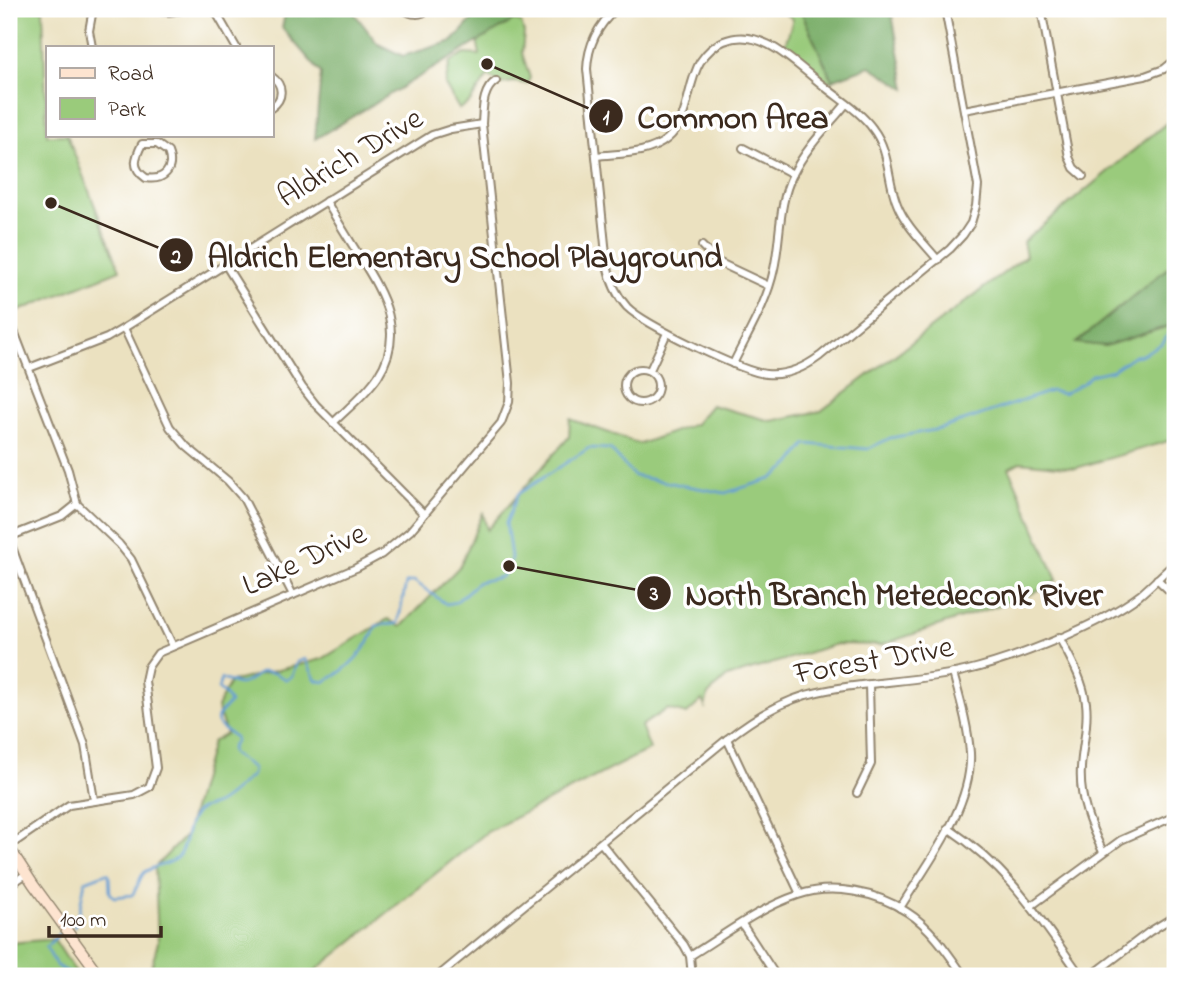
<svg xmlns="http://www.w3.org/2000/svg" width="1184" height="985" font-family="'Indie Flower',sans-serif">
<style>
.green{fill:#9acb7b;stroke:#6a7a4c;stroke-width:2}
.forest{fill:#7baf6b;stroke:#5b6c44;stroke-width:2}
.lines{fill:none;stroke-linecap:round;stroke-linejoin:round}
.stream{stroke:#659ed4;stroke-width:2.5}
.street-casing{stroke:#93866f;stroke-width:10}
.secondary-casing{stroke:#93866f;stroke-width:12}
.street{stroke:#fff;stroke-width:6}
.secondary{stroke:#fde4d0;stroke-width:9}
.labels{text-anchor:middle;dominant-baseline:central;stroke-width:7;stroke-linejoin:round;paint-order:stroke}
.street-label{font-size:32px;fill:#3b2a1e;stroke:#fff}
.leader{fill:none;stroke:#3b2a1e;stroke-width:2.5}
.callout-dot{fill:#3b2a1e;stroke:#fff;stroke-width:2.5}
.mark-label{font-size:21px;text-anchor:middle;font-weight:bold;fill:#fff}
.callout-label{font-size:33px;text-anchor:middle;font-weight:bold;fill:#3b2a1e;stroke:#fff;stroke-width:7;stroke-linejoin:round;paint-order:stroke}
</style>
<rect width="100%" height="100%" fill="#fff"/>
<filter id="ink" filterUnits="userSpaceOnUse"><feTurbulence type="fractalNoise" baseFrequency=".0143" numOctaves="2"/><feDisplacementMap in="SourceGraphic" scale="14" xChannelSelector="R" yChannelSelector="G"/><feConvolveMatrix kernelMatrix="1 2 1 2 8 2 1 2 1" color-interpolation-filters="sRGB"/></filter>
<filter id="wash" filterUnits="userSpaceOnUse"><feTurbulence type="fractalNoise" baseFrequency=".00686" numOctaves="4" result="noise"/><feDisplacementMap in="SourceGraphic" scale="28" xChannelSelector="R" yChannelSelector="G"/><feGaussianBlur stdDeviation="1.57" result="paint"/><feColorMatrix in="noise" values="0 0 0 0 0 0 0 0 0 0 0 0 0 0 0 0 0 1.4 0 .05"/><feComposite in="paint" operator="in"/></filter>
<g filter="url(#wash)">
<rect width="100%" height="100%" fill="#ebe1c0"/>
<!-- green -->
<g class="green">
<path d="M9,9H43L47,135H67L120,270L9,315Z"/>
<path d="M779,9H815L849,52L831,82L812,70L785,45L793,19Z"/>
<path d="M510,20L521,22L524,32L522,53L530,78L527,84L514,82L500,84L488,76L470,102L459,109L445,85L450,62L465,54L480,55L476,35Z"/>
<path d="M1175,116V262L1077,342L1105,346L1175,324V439L1076,468L1020,462L1009,468L1057,580L1029,595L881,645L837,644L727,677L708,695L705,707L702,700L687,714L667,709L641,726L650,749L487,832L309,976H149L158,942L155,867L186,835L212,742L226,734L217,707L230,682L322,659L388,619L401,627L460,566L483,513L487,530L569,437L570,419L640,444L695,424L711,405L771,421L821,411L1026,256L1023,242Z"/>
<path d="M54,939L78,976H9V943Z"/>
</g>
<!-- forest -->
<g class="forest">
<path d="M286,9H351L378,44L403,56L453,41L477,14L476,9H533L315,139L321,73L282,28Z"/>
<path d="M800,9H891L906,89L870,66L832,80Z"/>
<path d="M1175,262V324L1105,346L1076,343Z"/>
</g>
<g class="lines">
<!-- stream -->
<g class="stream">
<path d="M74,927L78,917L85,881L106,873L109,874L110,893L114,897L132,895C138,888 140,875 145,872C155,864 170,867 179,855C187,844 185,827 194,815C200,806 209,808 218,803C230,796 241,784 252,775L253,768L232,754L231,748L235,742V737C215,724 210,721 230,703L225,695L218,689L221,679C249,688 240,684 262,672L274,673L287,680L292,676L297,662L305,659L316,680L324,682C345,672 369,649 376,626C384,623 390,626 398,623L406,583L414,581L446,604L456,602L478,582L501,577L509,566L511,557L506,523L518,494L589,448L610,449L634,476L725,493L771,479L791,464L806,444L868,449L890,438L940,429L1051,391L1063,394L1083,383L1091,375L1113,370L1133,356L1141,355L1163,343L1171,329L1175,327"/>
<path d="M61,932L46,947L56,965L73,976"/>
</g>
</g>
</g>
<g filter="url(#ink)">
<g class="lines">
<defs>
<g id="street">
<path d="M140,9L169,12L188,9"/>
<path d="M214,9L236,47"/>
<path d="M403,9C411,15 421,16 429,9"/>
<path d="M616,9C598,25 588,45 587,69L607,264C610,280 616,295 627,307C644,324 742,372 766,374C786,376 804,368 820,356L950,249L963,235L971,223L976,206L978,186L945,9"/>
<path d="M1041,9L1069,157L1074,168L1083,176"/>
<path d="M92,47L89,31L93,9"/>
<path d="M271,76C284,85 284,99 271,108"/>
<path d="M964,110L1145,76L1164,69L1175,60"/>
<path d="M142,144H157L168,152C175,170 163,181 146,178C131,168 135,158 142,144Z"/>
<path d="M743,148L793,174"/>
<path d="M596,156C619,153 648,155 667,139C690,120 686,86 700,62C706,53 714,45 724,41C762,25 797,66 825,87C841,100 861,112 873,129C890,151 887,179 897,204C905,225 924,243 938,260"/>
<path d="M326,201C337,220 348,238 360,257C384,295 406,333 378,376C366,394 348,408 333,423"/>
<path d="M702,246L718,262L769,286"/>
<path d="M225,264L302,387L316,405L424,514"/>
<path d="M9,318L68,470L77,504L62,516L9,537"/>
<path d="M124,328L170,427L186,446L228,481L243,498L293,595"/>
<path d="M733,364C748,333 767,303 774,269C781,237 778,204 793,174C806,148 828,126 846,104"/>
<path d="M29,368L107,338L124,328L432,135L451,129L482,124"/>
<circle cx="641" cy="386" r="17"/>
<path d="M650,370L667,333"/>
<path d="M77,504L119,544L131,559L173,646"/>
<path d="M9,539L85,745L94,800"/>
<path d="M1157,579L1175,596"/>
<path d="M1059,637C1070,658 1083,679 1086,703C1089,725 1082,746 1081,768C1079,799 1090,825 1103,852"/>
<path d="M727,739L800,894"/>
<path d="M1175,748V788"/>
<path d="M857,793L871,764L869,685"/>
<path d="M948,828C1011,870 1038,916 1081,976"/>
<path d="M601,843L684,945L690,956L692,976"/>
<path d="M9,846L69,805L134,795L149,787L156,768L145,681L148,667L158,653L356,568L382,554L410,531L501,423L509,402L510,383L482,124C483,109 482,90 496,81"/>
<path d="M9,886L26,874"/>
<path d="M1031,906L1121,840L1175,816"/>
<path d="M900,908C927,864 973,806 970,753C968,725 960,699 953,673"/>
<path d="M742,924L776,976"/>
<path d="M690,956C724,935 759,908 798,895C832,883 877,892 907,912C931,927 948,953 964,976"/>
<path d="M438,976L727,739C751,720 776,704 806,695C857,681 912,683 964,671C1012,660 1101,625 1140,595C1152,585 1163,573 1175,563"/>
<path d="M1091,976L1149,932L1175,916"/>
</g>
<path id="secondary" d="M9,847L33,884L100,976"/>
</defs>
<!-- street casing -->
<use href="#street" class="street-casing"/>
<!-- secondary casing -->
<use href="#secondary" class="secondary-casing"/>
<!-- street -->
<use href="#street" class="street"/>
<!-- secondary -->
<use href="#secondary" class="secondary"/>
</g>
</g>
<g class="labels">
<!-- street labels -->
<g class="street-label">
<text transform="translate(351 159) rotate(-31)">Aldrich Drive</text>
<text transform="translate(305 561) rotate(-25)">Lake Drive</text>
<text transform="translate(874 662) rotate(-10)">Forest Drive</text>
</g>
</g>
<!-- callouts -->
<path class="leader" d="M487 64L606 116M51 203L176 255M509 566L654 593"/>
<g class="callout-dot">
<circle cx="487" cy="64" r="7"/>
<circle cx="51" cy="203" r="7"/>
<circle cx="509" cy="566" r="7"/>
<circle cx="606" cy="116" r="18"/>
<circle cx="176" cy="255" r="18"/>
<circle cx="654" cy="593" r="18"/>
</g>
<g class="mark-label">
<text x="606" y="124">1</text>
<text x="176" y="263">2</text>
<text x="654" y="600">3</text>
</g>
<g class="callout-label">
<text x="733" y="128">Common Area</text>
<text x="465" y="267">Aldrich Elementary School Playground</text>
<text x="894" y="605">North Branch Metedeconk River</text>
</g>
<!-- margin -->
<rect width="1184" height="985" fill="none" stroke="#fff" stroke-width="35"/>
<!-- legend -->
<rect x="46" y="46" width="228" height="91" fill="#ffffff" stroke="#b1aaa5" stroke-width="2"/>
<rect x="60" y="68" width="35" height="10" fill="#fde4d0" stroke="#b1aaa5" stroke-width="2"/>
<text x="108" y="80" font-size="21" fill="#3b2a1e">Road</text>
<rect x="60" y="98" width="35" height="21" fill="#9acb7b" stroke="#b1aaa5" stroke-width="2"/>
<text x="108" y="116" font-size="21" fill="#3b2a1e">Park</text>
<!-- scale -->
<path d="M49 926v10h112v-10" fill="none" stroke="#3b2a1e" stroke-width="3.5"/>
<text x="60" y="926" font-size="21" fill="#3b2a1e" stroke="#ffffff" stroke-width="5" paint-order="stroke">100 m</text>
</svg>
